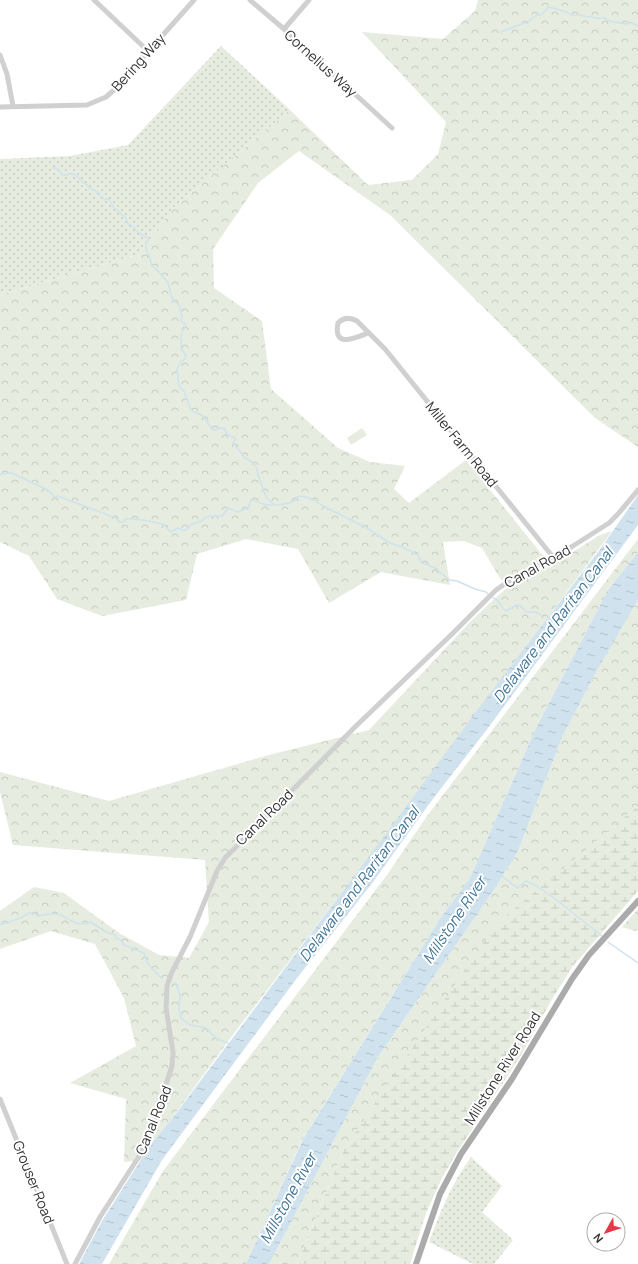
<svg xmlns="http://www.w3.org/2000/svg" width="638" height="1264" font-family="Manrope,sans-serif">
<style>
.grass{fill:url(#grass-dots)}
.forest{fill:url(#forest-crowns)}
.wetland{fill:url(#wetland-marsh)}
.pitch{fill:#e6ecdf}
.water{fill:url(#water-ripples)}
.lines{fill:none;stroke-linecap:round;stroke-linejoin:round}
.stream{stroke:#cfe2ee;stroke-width:1.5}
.minor{stroke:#d0d0d0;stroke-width:5}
.major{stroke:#ababab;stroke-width:6}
.labels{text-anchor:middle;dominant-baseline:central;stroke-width:4;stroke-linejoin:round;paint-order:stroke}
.street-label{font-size:14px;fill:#333;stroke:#fff}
.water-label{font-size:15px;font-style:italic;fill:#3f7597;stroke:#fff}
</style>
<defs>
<pattern id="grass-dots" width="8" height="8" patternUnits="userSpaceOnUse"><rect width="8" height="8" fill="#e6ecdf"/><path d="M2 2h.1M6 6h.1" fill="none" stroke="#c6cbc0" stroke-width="1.8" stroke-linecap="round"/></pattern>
<pattern id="forest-crowns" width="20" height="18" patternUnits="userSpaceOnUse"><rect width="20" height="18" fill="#e6ecdf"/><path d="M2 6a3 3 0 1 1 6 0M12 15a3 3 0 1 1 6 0" fill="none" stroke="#c6cbc0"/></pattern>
<pattern id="wetland-marsh" width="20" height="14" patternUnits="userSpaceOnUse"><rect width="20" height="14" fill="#e6ecdf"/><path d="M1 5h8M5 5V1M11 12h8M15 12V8" fill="none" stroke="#c6cbc0"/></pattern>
<pattern id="water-ripples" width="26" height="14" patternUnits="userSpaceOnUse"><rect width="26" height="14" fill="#cfe2ee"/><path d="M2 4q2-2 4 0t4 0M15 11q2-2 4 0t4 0" fill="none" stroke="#b2c2cd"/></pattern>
</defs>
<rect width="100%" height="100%" fill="#fff"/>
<!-- grass -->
<g class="grass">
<path d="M221,46L290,110L174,207L139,254L0,295V159L70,156L128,145Z"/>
<path d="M471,1157L502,1186L482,1212L513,1240L494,1264H473L429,1242C441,1210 451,1185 471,1157Z"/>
</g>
<!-- forest -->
<g class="forest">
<path d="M478,0H638V447L595,418L390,215L299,151L258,183L213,249L214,288L262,321L271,389L338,448L370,462L405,466L394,489L409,503L466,460L544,557L542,560L508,578L501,580L482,548L464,541L443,542L450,585L381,572L329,603L298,549L246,539L197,554L186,600L102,616L57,599L29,556L0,542V295L139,254L174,207L290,110L368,185L412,180L438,154L446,122L362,32L443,39L475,11Z"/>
<path d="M612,531L398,819L232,1036L141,1160L124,1162L126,1099L70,1083L136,1046L124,998L95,944L51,931L0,949V911L34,887L64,893L119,933L159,955L189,958L209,922L205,860L13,845L0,792V772L109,801L269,755L369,730L471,621L490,603L509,586L573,552L600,535Z"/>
<path d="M638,539V552L608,590L536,728L470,878L441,917L302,1140L246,1264H109L163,1171L387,875L427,816Z"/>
<path d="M638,600V806L628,814L344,1149L297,1264H269L378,1057L494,890L518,851L563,735L598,669Z"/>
<path d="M638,909V930L635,931L622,927Z"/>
</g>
<!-- wetland -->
<path class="wetland" d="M638,806V891L573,966L551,1001L520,1057L457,1152L442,1178L426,1213L410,1264H297L344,1149L495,925Z"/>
<!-- pitch -->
<path class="pitch" d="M362,428L367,435L351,445L347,438Z"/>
<!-- water -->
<g class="water">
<path d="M638,495V525L485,732L432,800L373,882L297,978L162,1160L102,1264H79L102,1221L149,1147L174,1116L397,819L478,709L601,548Z"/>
<path d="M638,552V600L598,669L563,735L518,851L494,890L378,1057L269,1264H246L303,1139L441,917L470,878L536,728L608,590Z"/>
</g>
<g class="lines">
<!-- stream -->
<g class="stream">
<path d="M501,32L527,22L537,15H541L549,7L567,12L571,15H580L588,17L591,16L594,18H605C613,25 618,21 626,24L630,22L638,26"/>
<path d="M53,167L59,170L63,175L74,174L90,188L99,193V195L105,199H109L114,208L125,217L128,224L131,225L139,233L149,239L148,241L146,242C144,250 151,256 151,264L161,274L168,283L171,295L173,300L179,305L182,316L181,321L186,325L181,335V348L186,356L185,359L181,362L177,369L179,386L184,391L189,405L191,410L203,416L212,429L215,430L221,428L225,429C225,436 231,435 236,439L233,443L246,459L252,462L257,468L258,475L266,497L273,504"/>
<path d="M0,474L12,473L48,490L54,497L58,496L116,518L119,522H124L126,519C133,518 158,522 164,525C167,527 168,530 171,532L178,528L183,530H186L192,524L202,521L206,517L212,516H222L228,508L238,512L249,507L251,499C254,500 256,502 260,503C269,507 287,505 296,500L297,497C304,494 315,500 321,505L367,528L390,543L402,547L418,555L421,562L437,569L439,572L450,580L457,581L475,589L486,592L488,594"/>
<path d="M493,598C500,600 500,607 506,611L517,605L521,606L526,612H536L541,615"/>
<path d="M502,876L517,888L526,881L535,885L558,901L602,936"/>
<path d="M0,925L23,917L29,913H34L38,916C44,915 50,913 57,914C70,917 74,928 90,922L110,934H114L116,938L121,940L124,945L144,953L148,964L161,978"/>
<path d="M608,942L638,963"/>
<path d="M174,983L176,984L180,995L179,1009L181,1018L190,1025L206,1028L217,1039L226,1042L229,1044"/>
</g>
<!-- minor -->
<g class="minor">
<path d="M94,0L148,51"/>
<path d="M250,0L284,29L392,128"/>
<path d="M284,29L309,0"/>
<path d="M0,55L7,74L13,106"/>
<path d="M0,107L87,105L106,97L114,90L194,0"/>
<path d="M368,333C355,338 333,349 338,323C344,317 350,317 357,321L385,349L553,557"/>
<path d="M0,1099L67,1264"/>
<path d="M75,1264L100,1217L138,1158L151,1130L172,1066L173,1052L166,1008L167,986L172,972L190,937L217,871L225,858L356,726L452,634L496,590L509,581L573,546L609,523L618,514L638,490"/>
</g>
<!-- major -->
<path class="major" d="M416,1264L440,1194L461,1154L512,1079L572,979L589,955L638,901"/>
</g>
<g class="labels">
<!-- street labels -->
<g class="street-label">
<text transform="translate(138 62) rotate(-48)">Bering Way</text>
<text transform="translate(321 63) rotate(42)">Cornelius Way</text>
<text transform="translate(462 444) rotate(51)">Miller Farm Road</text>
<text transform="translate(537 566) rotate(-29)">Canal Road</text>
<text transform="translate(264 817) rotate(-44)">Canal Road</text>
<text transform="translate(502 1068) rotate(-58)">Millstone River Road</text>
<text transform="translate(153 1120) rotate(-68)">Canal Road</text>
<text transform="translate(34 1182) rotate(68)">Grouser Road</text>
</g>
<!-- water labels -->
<g class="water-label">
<text transform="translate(553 625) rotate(-53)">Delaware and Raritan Canal</text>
<text transform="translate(359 884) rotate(-53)">Delaware and Raritan Canal</text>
<text transform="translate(454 920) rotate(-56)">Millstone River</text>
<text transform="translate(288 1198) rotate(-61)">Millstone River</text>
</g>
</g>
<!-- north arrow -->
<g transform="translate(606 1232) rotate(231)"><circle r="19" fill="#ffffff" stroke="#adadad"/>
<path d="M0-3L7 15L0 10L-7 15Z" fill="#e63946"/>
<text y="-6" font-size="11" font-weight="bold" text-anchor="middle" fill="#333333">N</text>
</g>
</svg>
